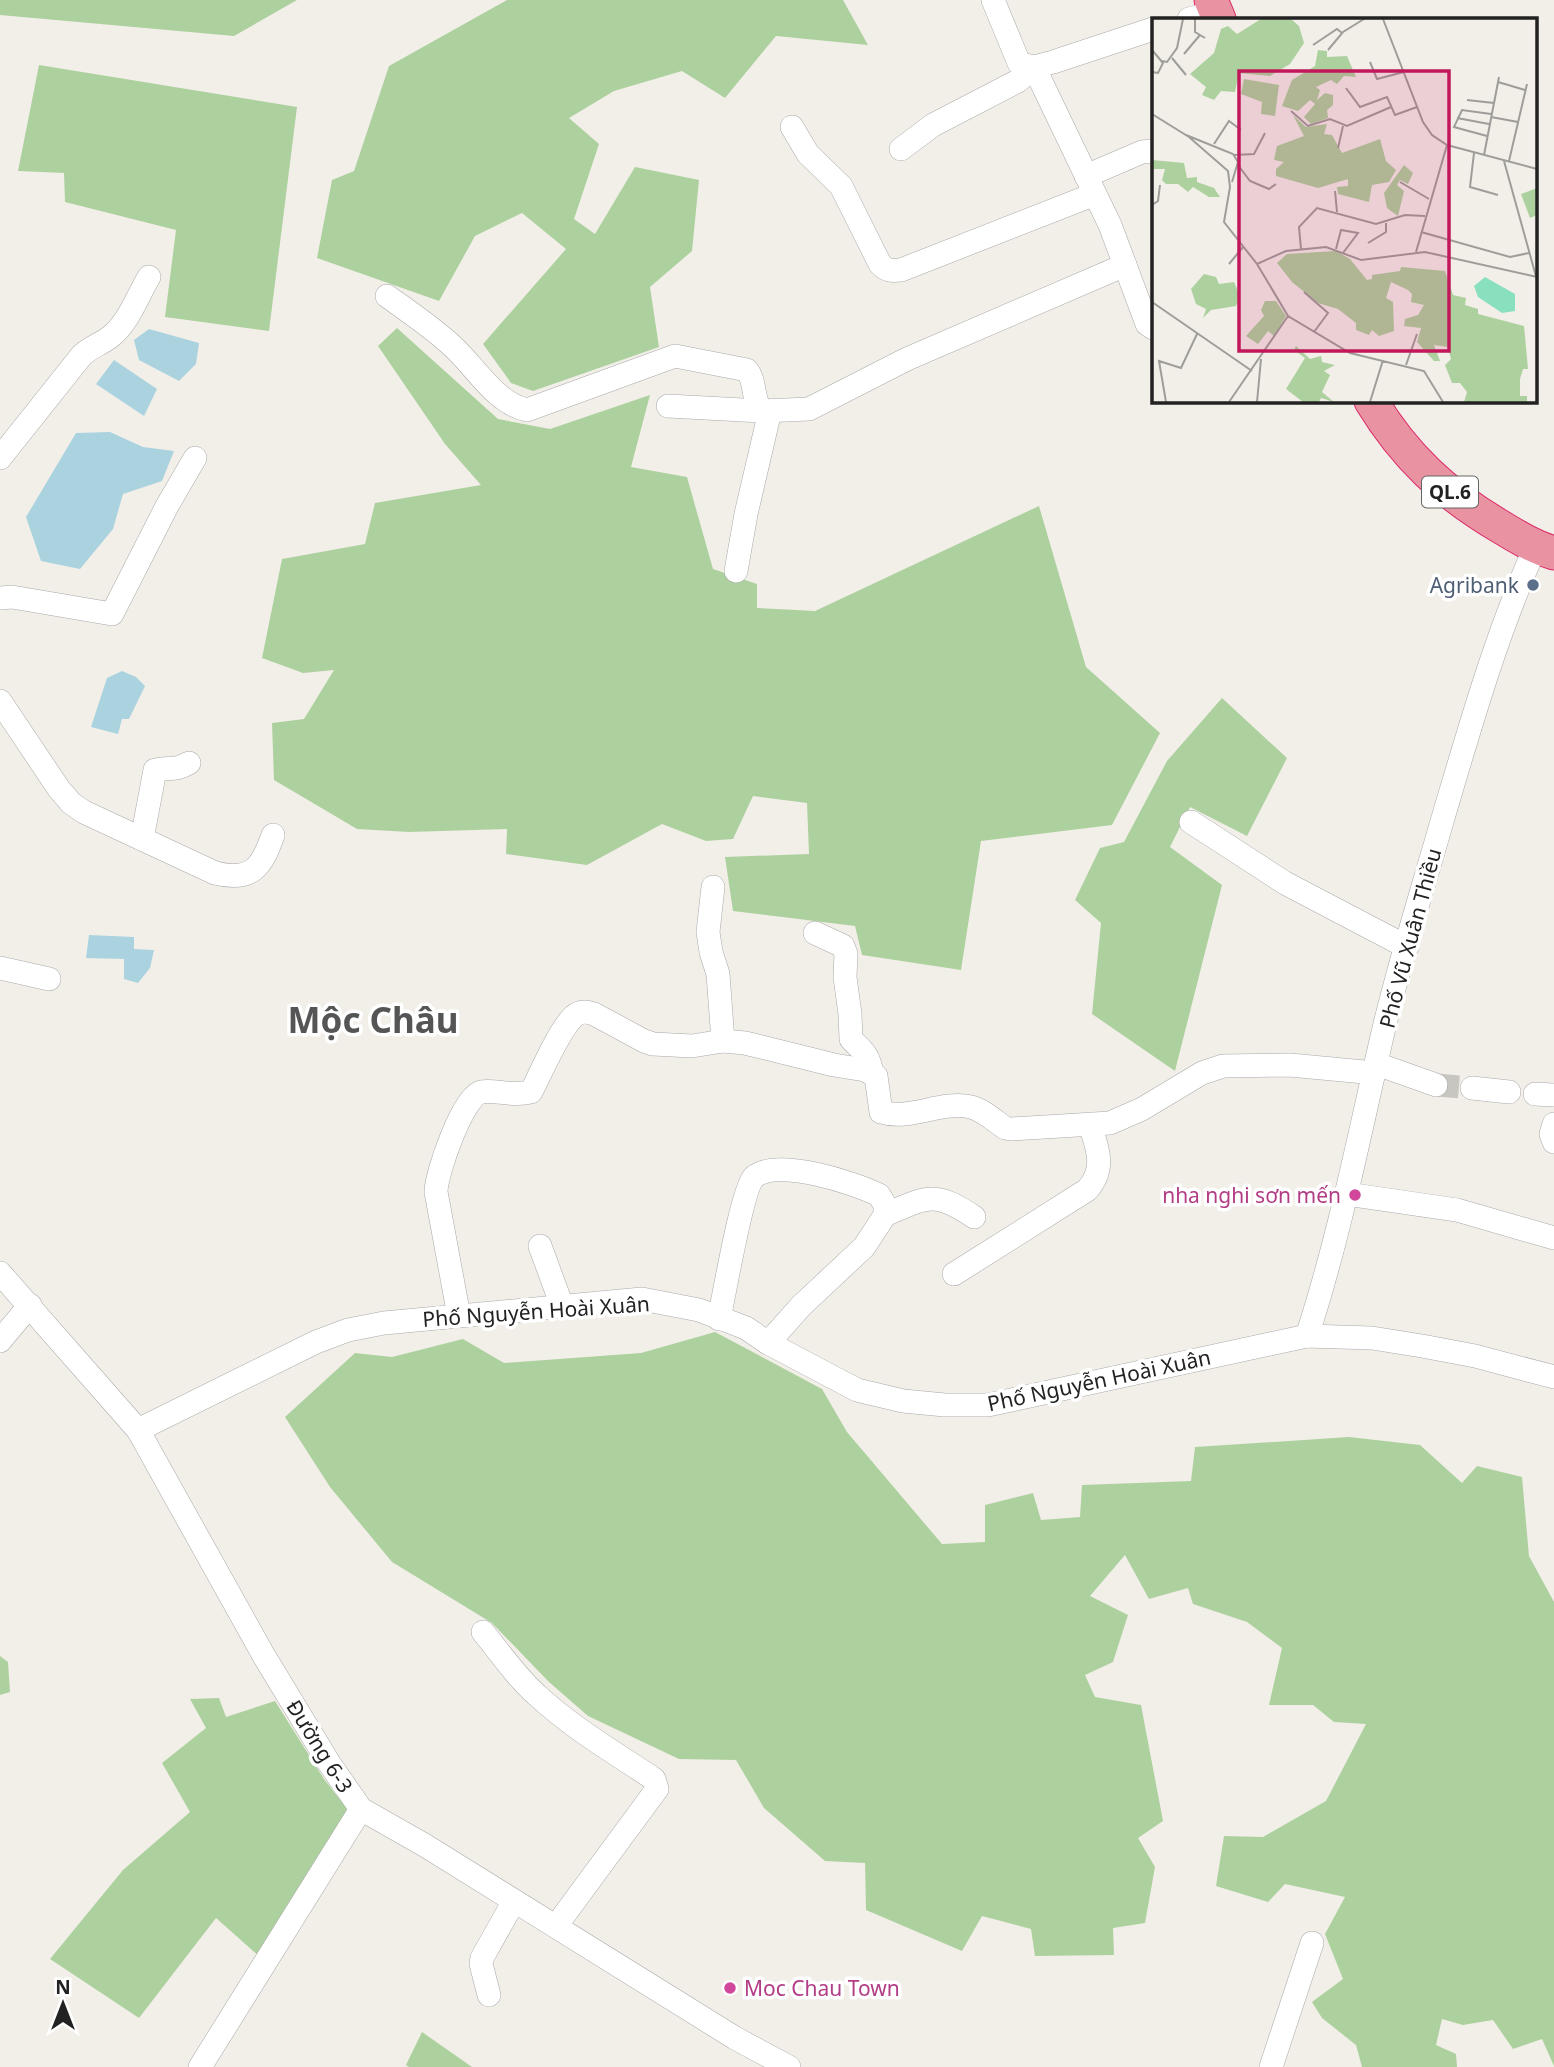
<svg xmlns="http://www.w3.org/2000/svg" width="1554" height="2067" font-family="'Noto Sans',sans-serif">
<style>
.forest{fill:#add19e}
.water{fill:#aad3df}
.lines{fill:none;stroke-linecap:round;stroke-linejoin:round}
.minor-tunnel{stroke:#c8c6c1;stroke-width:23;stroke-dasharray:23 11;stroke-linecap:butt}
.minor-casing{stroke:#a9a9a9;stroke-width:24}
.highway-casing{stroke:#dc2a67;stroke-width:35}
.minor{stroke:#fff;stroke-width:23}
.highway{stroke:#e892a2;stroke-width:33}
.service-dot{fill:#5c6f8a;stroke:#fff;stroke-width:2.5}
.hotel-dot{fill:#d1479c;stroke:#fff;stroke-width:2.5}
.labels{text-anchor:middle;dominant-baseline:central;stroke-width:7;stroke-linejoin:round;paint-order:stroke}
.shield{fill:#fff;stroke:#646464;stroke-width:2}
.shield-label{font-size:19px;font-weight:bold;fill:#222}
.service-label{font-size:21px;fill:#4e5e75;stroke:#fff;text-anchor:end}
.street-label{font-size:21px;fill:#222;stroke:#fff}
.hotel-label{font-size:21px;fill:#b23c85;stroke:#fff;text-anchor:end}
.town-label{font-size:35px;font-weight:bold;fill:#555;stroke:#fff}
.inset-road{fill:none;stroke:#9f9d99;stroke-width:2}
.view{fill:#c2185b;fill-opacity:0.15;stroke:#c2185b;stroke-width:3.5}
.inset-edge{fill:none;stroke:#222;stroke-width:3.5}
</style>
<rect width="100%" height="100%" fill="#f2efe9"/>
<!-- forest -->
<g class="forest">
<path d="M0,0H297L234,36L0,15Z"/>
<path d="M507,0H843L868,45L776,36L725,98L682,71L614,91L569,118L599,144L574,219L595,234L635,167L699,180L692,251L650,287L659,347L533,391L511,383L483,344L566,249L522,213L475,236L439,301L317,258L332,180L354,171L389,66Z"/>
<path d="M39,65L297,107L269,331L165,317L176,230L65,202L64,173L18,171Z"/>
<path d="M397,328L498,419L550,429L650,395L631,467L687,477L713,569L757,584V608L815,611L1039,506L1086,667L1160,733L1112,825L981,841L961,970L862,955L855,926L733,911L725,857L809,854L807,803L753,796L733,839L706,841L662,824L587,865L506,854L507,829L409,832L357,829L274,780L272,723L304,719L334,670L303,673L262,658L282,559L365,544L375,503L481,485L445,444L378,346Z"/>
<path d="M1222,698L1287,758L1247,836L1190,807L1170,847L1222,885L1175,1071L1092,1014L1101,923L1075,900L1100,848L1124,842L1167,761Z"/>
<path d="M715,1332L822,1389L847,1432L942,1544L985,1542V1505L1033,1493L1041,1520L1080,1517L1082,1485L1191,1481L1195,1447L1349,1437L1420,1445L1462,1483L1477,1466L1522,1477L1529,1556L1554,1602V2066L1542,2039L1513,2049L1493,2020L1463,2025L1442,2019L1436,2045L1456,2054L1457,2067H1362L1356,2045L1322,2018L1312,2002L1343,1979L1325,1934L1345,1897L1285,1884L1268,1902L1216,1886L1224,1836L1263,1837L1326,1801L1366,1724L1334,1722L1313,1705H1269L1282,1648L1247,1622L1193,1604L1188,1588L1149,1599L1125,1555L1090,1596L1128,1615L1113,1662L1085,1675L1095,1697L1141,1705L1163,1821L1138,1838L1155,1867L1145,1923L1113,1928L1114,1955L1035,1956L1031,1929L982,1916L962,1951L866,1910L865,1863L825,1861L764,1808L736,1760L679,1759L588,1716L549,1682L492,1623L392,1562L330,1487L285,1417L355,1353L392,1357L463,1339L504,1363L641,1353Z"/>
<path d="M0,1656L8,1662L10,1692L0,1695Z"/>
<path d="M219,1698L226,1717L275,1701L324,1779L349,1811L260,1957L216,1918L139,2018L50,1959L123,1870L190,1812L162,1763L206,1728L190,1699Z"/>
<path d="M422,2032L472,2067H409L406,2065Z"/>
</g>
<!-- water -->
<g class="water">
<path d="M149,329L199,343L196,364L179,381L139,360L134,340Z"/>
<path d="M114,360L157,389L144,416L96,384Z"/>
<path d="M110,432L143,447L174,451L162,481L123,494L113,529L80,569L41,561L26,517L76,433Z"/>
<path d="M122,671L136,677L145,686L129,719H122L118,734L91,727L107,678Z"/>
<path d="M89,935L134,937V949L154,950L150,968L138,983L124,979V959L86,958Z"/>
</g>
<g class="lines">
<!-- minor-tunnel -->
<path class="minor-tunnel" d="M1436,1085L1472,1088"/>
<defs>
<g id="minor">
<path d="M993,0L1019,63L1034,67L1053,62L1153,29"/>
<path d="M1189,19L1216,12"/>
<path d="M1034,67L1095,194"/>
<path d="M792,127L808,154L841,186L880,264C886,271 892,271 901,270L1095,194L1110,225L1147,324L1153,328"/>
<path d="M901,149L933,125L1018,81L1026,74L1030,67"/>
<path d="M1086,176L1142,152L1153,151"/>
<path d="M387,296C408,311 430,326 449,343C474,364 494,403 527,410L675,356L747,370C757,383 751,399 762,411L809,409L907,359L1125,265"/>
<path d="M668,406L762,411"/>
<path d="M0,458L82,355C91,347 101,344 110,337C128,324 138,295 149,277"/>
<path d="M736,571L746,514L770,411"/>
<path d="M0,598L12,597L112,614L167,506L195,458"/>
<path d="M0,701L59,789L71,803L84,812L215,873C252,882 262,867 273,835"/>
<path d="M1191,822L1285,883L1407,947"/>
<path d="M142,839L155,770C170,766 173,772 189,763"/>
<path d="M713,887L708,932L711,952L718,974L723,1041"/>
<path d="M815,933L843,946L846,954L845,977L850,1014L851,1039C864,1053 868,1053 872,1073"/>
<path d="M0,968L49,979"/>
<path d="M1377,1064L1436,1085"/>
<path d="M1472,1088L1509,1092"/>
<path d="M1535,1094L1554,1095"/>
<path d="M1554,1124L1551,1134L1554,1142"/>
<path d="M1347,1194L1457,1210L1554,1238"/>
<path d="M885,1215C926,1197 934,1190 974,1217"/>
<path d="M540,1246L562,1306"/>
<path d="M0,1273L138,1430L264,1656L329,1763L361,1809L426,1846L735,2038L789,2067"/>
<path d="M954,1274L1087,1190C1106,1169 1098,1149 1090,1125"/>
<path d="M459,1316L436,1192C436,1174 463,1096 481,1092C494,1089 512,1097 531,1092C541,1073 558,1032 573,1017C579,1011 586,1011 594,1014L644,1041L653,1044L692,1046L723,1041L745,1043L834,1065L865,1070L876,1076L881,1112C911,1121 941,1100 971,1107C983,1110 995,1121 1005,1128L1011,1129L1110,1123L1142,1109L1202,1073L1223,1066L1290,1065L1375,1073"/>
<path d="M719,1319C724,1296 742,1189 754,1177C776,1157 855,1183 879,1195L885,1205V1215L864,1247L801,1306L768,1343"/>
<path d="M1307,1336C1340,1235 1360,1131 1384,1028C1401,957 1423,888 1443,818C1470,727 1496,635 1535,548"/>
<path d="M0,1341L30,1305"/>
<path d="M138,1430L316,1342L348,1330L384,1323L642,1299L699,1310L746,1328L768,1343L857,1390L903,1401L945,1405H988L1307,1336L1372,1338L1422,1346L1475,1356L1554,1377"/>
<path d="M483,1632C501,1654 517,1678 539,1697C574,1729 615,1753 654,1779L657,1789L556,1926"/>
<path d="M489,1995L481,1964L482,1958L514,1901"/>
<path d="M200,2067L361,1809"/>
<path d="M1271,2067L1312,1943"/>
</g>
<g id="highway">
<path d="M1211,0L1219,19"/>
<path d="M1371,401C1405,457 1445,494 1501,527C1519,538 1534,547 1554,553"/>
</g>
</defs>
<!-- minor casing -->
<use href="#minor" class="minor-casing"/>
<!-- highway casing -->
<use href="#highway" class="highway-casing"/>
<!-- minor -->
<use href="#minor" class="minor"/>
<!-- highway -->
<use href="#highway" class="highway"/>
</g>
<!-- markers -->
<circle class="service-dot" cx="1533" cy="585" r="7"/>
<g class="hotel-dot">
<circle cx="1355" cy="1195" r="7"/>
<circle cx="730" cy="1988" r="7"/>
</g>
<g class="labels">
<!-- shield labels -->
<rect class="shield" x="1422" y="476.5" width="56" height="31" rx="5"/>
<g class="shield-label">
<text x="1450" y="492">QL.6</text>
</g>
<!-- service labels -->
<g class="service-label">
<text x="1519" y="585">Agribank</text>
</g>
<!-- street labels -->
<g class="street-label">
<text transform="translate(1410 938) rotate(-75)">Phố Vũ Xuân Thiều</text>
<text transform="translate(536 1311) rotate(-4)">Phố Nguyễn Hoài Xuân</text>
<text transform="translate(1099 1380) rotate(-12)">Phố Nguyễn Hoài Xuân</text>
<text transform="translate(320 1746) rotate(58)">Đường 6-3</text>
</g>
<!-- hotel labels -->
<g class="hotel-label">
<text x="1341" y="1195">nha nghi sơn mến</text>
<text x="744" y="1988" text-anchor="start">Moc Chau Town</text>
</g>
<!-- town labels -->
<g class="town-label">
<text x="373" y="1019">Mộc Châu</text>
</g>
</g>
<!-- overview -->
<g transform="translate(1152 18)">
<rect width="385" height="385" fill="#f2efe9"/>
<path d="M109,1H139L147,8L152,25L138,46L118,58L87,55L83,74L69,73L62,82L50,77L54,69L38,56L62,35L69,11L76,8L85,16ZM166,32L175,33V39L195,38L204,59L192,58L185,66L179,62L164,69L168,72L165,82L173,75L181,77V87L175,92L176,100L159,106L152,99L163,86L158,82L146,93L130,88L140,62L163,48ZM92,61L127,67L123,98L109,96L110,84L89,76ZM141,97L154,109L175,106L172,116L180,117L190,135L228,121L234,143L244,152L237,164L220,167L217,184L186,176L185,169L196,168V161L166,170L124,158V151L132,144L122,142L125,128L152,118ZM0,142L32,145L35,160L45,159V164L62,170L68,179H57L41,169L36,174L26,166H14L10,162L13,151H0ZM252,147L261,155L256,166L248,162L245,167L252,173L246,198L235,190L232,175ZM385,170V197L378,200L369,176ZM184,233L198,241L215,262L220,261V257L248,253L249,249L293,253L301,277L314,280L313,287L326,291V296L372,308L376,351H371L368,361V378H375V384H312L315,374L308,365H300L293,347L299,341L296,329L282,327L288,343H282L265,324L269,310L252,308L253,301L266,297L272,287L259,284L260,276L256,272L239,264L234,280L241,284L242,313L227,318L220,312L217,317L204,312V305L186,291L166,285L140,264L125,245L135,236ZM52,256L64,259L67,266L82,264L88,278L84,288L59,292L51,300L54,291L44,286L39,271ZM113,283H124L134,298L122,318L116,313L106,326L94,318L112,298L109,292ZM144,328L158,341L169,338L170,344L183,347L172,353L178,357L170,374L182,384L169,380L167,384H151L134,371L153,340L142,332Z" fill="#add19e"/>
<path d="M333,259L363,276V293L350,295L326,279L322,268Z" fill="#88e0be"/>
<path class="inset-road" d="M43,1V14L53,20M231,1L271,104L280,117L295,127L385,151M161,27L185,11L190,15M0,32L11,45L6,55L0,54M176,32L191,14L212,1M32,36L48,17M20,40L34,57M10,43L15,44L25,30L31,1M218,44L225,61L252,54M346,64L373,72M194,70L208,89L235,79L243,97L265,89M315,82L342,85M139,93L156,108L178,101L195,108L239,89M0,96L37,119L76,153L78,169L72,204L105,246L136,298L198,335L272,353L291,384M339,99L366,104M305,100L337,106M34,117L81,136L86,144L80,164M335,118L302,109L310,92L339,96M62,126L77,103L89,112M186,130L191,108M322,135L318,169L346,177M82,137L102,136L113,115M332,137L347,59M352,143L385,262M357,143L375,66M86,147L98,163L117,171L124,166M248,164L277,181M183,173L185,194M0,187L6,183L8,167M269,214L358,239L377,235M216,225L234,214V205M149,231L147,209L165,190L224,206L253,197L273,198M184,231L189,212L206,215L191,235M264,234L295,127M77,246L91,229M105,246L134,233L174,229L209,242L273,234L385,259M152,274L176,295L162,314M0,284L100,353M254,347L265,316M14,384L7,343L29,350L45,316M77,384L136,298M105,384L109,341M218,384L231,342"/>
<path class="view" d="M87,53H297V333H87Z"/>
<rect width="385" height="385" class="inset-edge"/>
</g>
<!-- north arrow -->
<g transform="translate(63 2004)" stroke="#ffffff" stroke-width="5" paint-order="stroke">
<path d="M0-5L12 26L0 18L-12 26Z" fill="#222222"/>
<text y="-10" font-size="19" font-weight="bold" text-anchor="middle" fill="#222222">N</text>
</g>
</svg>
